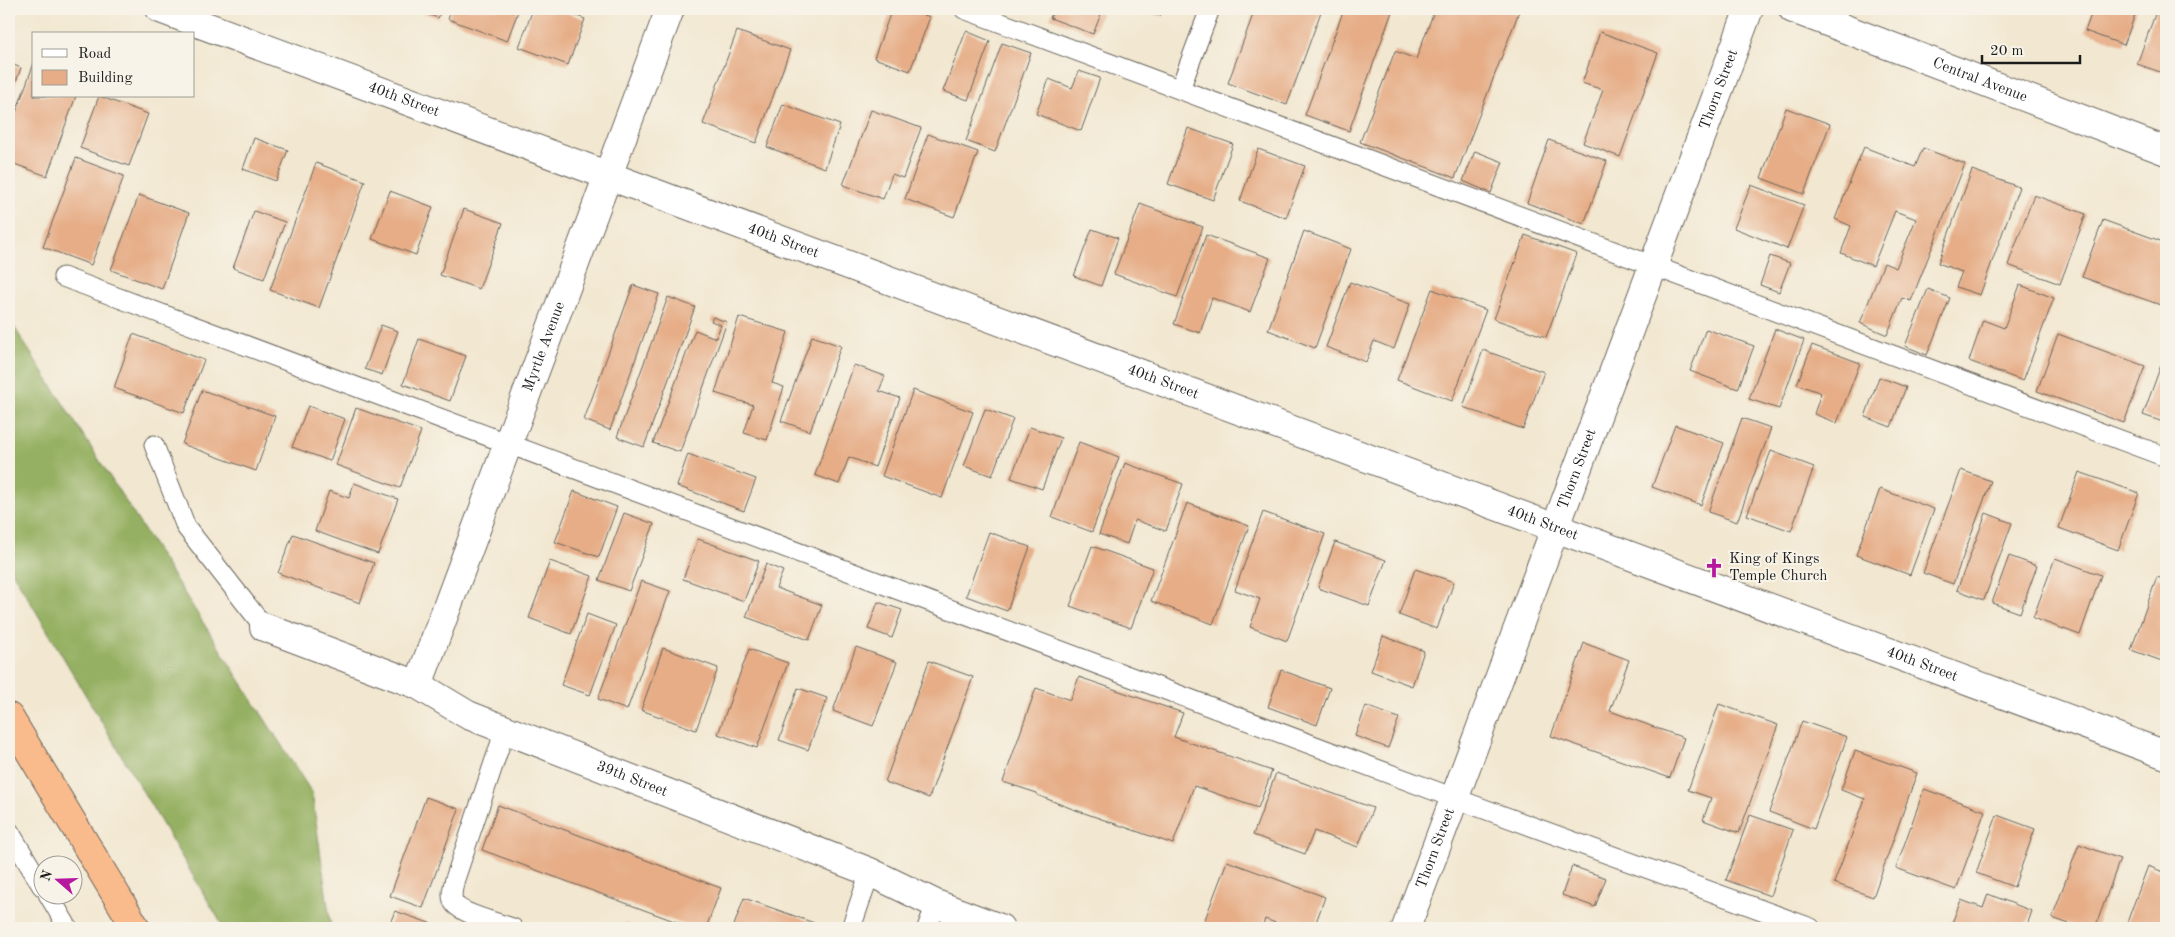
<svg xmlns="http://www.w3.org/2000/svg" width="2175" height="937" font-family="'Old Standard TT',serif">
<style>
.forest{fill:#95b062;stroke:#58663f}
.building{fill:#e6ad87}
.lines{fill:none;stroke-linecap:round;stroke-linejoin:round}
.service-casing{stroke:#67635b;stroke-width:21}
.minor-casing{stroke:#67635b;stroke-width:30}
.tertiary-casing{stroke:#67635b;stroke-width:30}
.motorway-casing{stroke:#67635b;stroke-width:30}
.service{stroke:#fff;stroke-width:19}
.minor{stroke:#fff;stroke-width:28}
.tertiary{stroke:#fff;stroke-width:28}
.motorway{stroke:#fabb8c;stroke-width:28}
.labels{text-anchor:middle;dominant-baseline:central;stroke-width:4;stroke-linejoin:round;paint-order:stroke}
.street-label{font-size:15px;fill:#1c1c1c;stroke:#f7f3e8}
.poi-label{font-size:15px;fill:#1c1c1c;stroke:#f7f3e8;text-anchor:start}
</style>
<rect width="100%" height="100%" fill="#f7f3e8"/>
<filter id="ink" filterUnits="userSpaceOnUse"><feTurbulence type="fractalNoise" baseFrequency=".02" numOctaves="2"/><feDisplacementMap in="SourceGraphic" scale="10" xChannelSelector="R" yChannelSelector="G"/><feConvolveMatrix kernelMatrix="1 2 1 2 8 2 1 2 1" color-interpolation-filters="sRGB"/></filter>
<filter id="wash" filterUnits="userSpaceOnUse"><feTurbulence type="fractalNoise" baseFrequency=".0096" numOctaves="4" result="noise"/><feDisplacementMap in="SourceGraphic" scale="20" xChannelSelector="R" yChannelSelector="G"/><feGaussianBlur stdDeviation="1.12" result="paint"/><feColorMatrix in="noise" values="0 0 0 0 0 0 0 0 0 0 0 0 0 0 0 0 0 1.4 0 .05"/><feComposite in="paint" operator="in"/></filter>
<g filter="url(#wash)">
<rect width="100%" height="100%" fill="#f2e7d0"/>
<!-- forest -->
<path class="forest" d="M9,319L312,793L331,928H224L9,566Z"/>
<g id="blocks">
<!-- building -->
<g class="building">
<path d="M413,9H442L438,18Z"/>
<path d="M452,9H519L507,41L448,19Z"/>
<path d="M533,9H564L563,11L585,19L568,65L519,47Z"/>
<path d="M892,9H908L930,17L910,71L874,58Z"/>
<path d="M1054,9H1103L1093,34L1050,18Z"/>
<path d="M1139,9H1162L1160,16Z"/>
<path d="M1255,9H1322L1287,105L1228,83Z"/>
<path d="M1344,9H1393L1349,131L1305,115Z"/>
<path d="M1435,9H1520L1455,178L1360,142L1395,51L1416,59Z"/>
<path d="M2093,9H2137L2124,45L2085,31Z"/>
<path d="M2157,9H2166V74L2137,64Z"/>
<path d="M737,31L790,50L756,143L703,124Z"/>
<path d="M966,31L990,41L968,100L943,91Z"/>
<path d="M1600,32L1658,53L1620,157L1583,143L1603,90L1582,83Z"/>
<path d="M1002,43L1031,53L995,152L966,141Z"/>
<path d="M9,63L21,68L9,101Z"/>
<path d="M34,63V96H76L47,176L9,162V131Z"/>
<path d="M1079,71L1100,78L1081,131L1036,114L1049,79L1072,88Z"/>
<path d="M99,96L148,114L129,166L80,148Z"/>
<path d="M783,104L840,125L825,168L767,147Z"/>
<path d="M1786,108L1830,124L1804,194L1761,178Z"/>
<path d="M871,110L921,128L903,178L892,174L883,199L843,185Z"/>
<path d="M1188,128L1233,144L1213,200L1168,184Z"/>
<path d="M928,134L978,152L954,217L905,199Z"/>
<path d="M254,138L288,150L276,181L243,169Z"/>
<path d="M1549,140L1607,161L1584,224L1527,203Z"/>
<path d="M1864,147L1915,167L1923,148L1965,164L1911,301L1902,298L1887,335L1860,323L1884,263L1896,268L1916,219L1895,211L1873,266L1841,253L1851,226L1835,219Z"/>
<path d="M1258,149L1305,166L1286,218L1240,201Z"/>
<path d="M1475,151L1503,162L1491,193L1463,181Z"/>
<path d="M76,158L124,176L91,265L43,247Z"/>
<path d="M316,163L365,181L319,308L270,290Z"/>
<path d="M1972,170L2019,187L1980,295L1956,287L1962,272L1938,263Z"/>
<path d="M1751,185L1804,205L1787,249L1734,228Z"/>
<path d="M390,191L433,207L416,255L372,239Z"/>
<path d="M139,195L189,213L162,289L111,270Z"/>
<path d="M2034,195L2086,214L2060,284L2008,265Z"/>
<path d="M1140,204L1203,227L1177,297L1114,274Z"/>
<path d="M464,209L503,223L479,289L440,275Z"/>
<path d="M254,211L285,222L264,279L233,268Z"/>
<path d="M2103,220L2166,243V307L2082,277Z"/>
<path d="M1092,229L1118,238L1101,286L1074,276Z"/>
<path d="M1304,231L1351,249L1315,348L1268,330Z"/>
<path d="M1206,235L1270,258L1250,312L1212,298L1200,333L1174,324Z"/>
<path d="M1525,235L1577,254L1546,337L1494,319Z"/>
<path d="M1770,256L1790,263L1779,292L1760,285Z"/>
<path d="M1350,282L1410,304L1394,349L1374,341L1366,362L1326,347Z"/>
<path d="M633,285L659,294L610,430L584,420Z"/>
<path d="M2020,285L2054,298L2023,381L1969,361L1983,320L2004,328Z"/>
<path d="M1432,289L1486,310L1452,401L1397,380Z"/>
<path d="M1928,289L1950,298L1927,355L1905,346Z"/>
<path d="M668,297L695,307L644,447L617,437Z"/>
<path d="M713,317L727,322L680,452L653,443L695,330L716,338L721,325L711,321Z"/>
<path d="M739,317L788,332L772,383L784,387L767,440L744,433L753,405L715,393Z"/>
<path d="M381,325L398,331L382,375L365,369Z"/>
<path d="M1706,329L1754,346L1738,389L1690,371Z"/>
<path d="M1775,329L1804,340L1779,409L1749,399Z"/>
<path d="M133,334L204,360L184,413L114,388Z"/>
<path d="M2058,334L2145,366L2124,423L2037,391Z"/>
<path d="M812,336L841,346L810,431L781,421Z"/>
<path d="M419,339L466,356L450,401L403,384Z"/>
<path d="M1812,345L1860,363L1837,423L1814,414L1821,393L1797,384Z"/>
<path d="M1483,350L1544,372L1523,429L1463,407Z"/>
<path d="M2164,357L2166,358V423L2143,415Z"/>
<path d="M854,365L885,376L879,391L900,398L875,467L849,457L839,484L815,475Z"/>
<path d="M1879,377L1906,387L1891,427L1865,417Z"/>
<path d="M202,390L275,416L256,471L182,444Z"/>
<path d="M913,390L973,412L942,498L882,476Z"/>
<path d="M308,406L345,419L330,461L292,447Z"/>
<path d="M356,408L421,431L400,488L336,465Z"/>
<path d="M985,409L1013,419L992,476L964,466Z"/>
<path d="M1742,418L1771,428L1737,522L1708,512Z"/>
<path d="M1675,425L1724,443L1701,505L1652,487Z"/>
<path d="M1030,427L1061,438L1042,489L1011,478Z"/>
<path d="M1079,442L1119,457L1092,532L1052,517Z"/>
<path d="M1771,451L1814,467L1791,531L1747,515Z"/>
<path d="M688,454L756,479L744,511L677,486Z"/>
<path d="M1125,463L1183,484L1166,531L1135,520L1127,544L1099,534Z"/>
<path d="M1961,470L1991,481L1953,584L1923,573Z"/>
<path d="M2079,472L2139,493L2118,550L2059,528Z"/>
<path d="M354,483L398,499L378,554L315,531L329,491L349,498Z"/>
<path d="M1880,489L1934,509L1910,575L1856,555Z"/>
<path d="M574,491L617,507L599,557L555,542Z"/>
<path d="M1187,503L1249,526L1213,624L1151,601Z"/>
<path d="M1263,512L1325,534L1287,641L1250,627L1260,599L1235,590Z"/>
<path d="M624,513L654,524L629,591L599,580Z"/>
<path d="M1986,513L2012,523L1984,600L1957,590Z"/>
<path d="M989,532L1030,547L1007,611L966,596Z"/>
<path d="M293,534L374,563L360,603L278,573Z"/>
<path d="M698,539L759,561L744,601L683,579Z"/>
<path d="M1335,542L1386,560L1369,606L1318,588Z"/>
<path d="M1092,546L1153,568L1131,628L1070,606Z"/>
<path d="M2009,556L2037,566L2020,613L1992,603Z"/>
<path d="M2055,558L2101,575L2080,635L2033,618Z"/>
<path d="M550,561L592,576L571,634L529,618Z"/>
<path d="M766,564L783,571L776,588L822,605L809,640L746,617Z"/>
<path d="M1415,569L1454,582L1437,629L1399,615Z"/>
<path d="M2157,577L2166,580V651L2162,661L2131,650Z"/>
<path d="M641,581L670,591L627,710L598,699Z"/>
<path d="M878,602L902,610L892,638L868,629Z"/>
<path d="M587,614L616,625L590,695L561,685Z"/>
<path d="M1383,636L1424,651L1412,686L1371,671Z"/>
<path d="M1584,643L1629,660L1610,711L1684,738L1670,778L1551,736Z"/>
<path d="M856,647L897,662L873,726L833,711Z"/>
<path d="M663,648L718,668L696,730L641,710Z"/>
<path d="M749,649L788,663L757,748L718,734Z"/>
<path d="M929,661L973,677L929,798L885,782Z"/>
<path d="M1281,670L1330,688L1317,725L1268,707Z"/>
<path d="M1079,677L1183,713L1174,737L1272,771L1258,808L1194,786L1173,844L1070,808L1037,795V793L1003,782L1036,688L1070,700Z"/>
<path d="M798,688L827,698L808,750L779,740Z"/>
<path d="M1719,704L1778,725L1739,833L1703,820L1711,798L1688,790Z"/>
<path d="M1366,706L1399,718L1388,748L1355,736Z"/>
<path d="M1802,721L1847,737L1814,829L1769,812Z"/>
<path d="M1855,751L1917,773L1873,897L1834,883L1865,799L1841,790Z"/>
<path d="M1276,773L1373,808L1358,847L1314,831L1305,854L1253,835Z"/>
<path d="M1924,789L1985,811L1956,890L1896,868Z"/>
<path d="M426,797L459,809L423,908L390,896Z"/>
<path d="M498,805L721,888L706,928H693L482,850Z"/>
<path d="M1750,815L1793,830L1770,896L1726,880Z"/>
<path d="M1997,815L2035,829L2014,887L1976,873Z"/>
<path d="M2079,844L2120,859L2095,928H2081L2052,918Z"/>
<path d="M1227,861L1325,897L1314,928H1289L1265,919L1262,928H1222L1204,922Z"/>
<path d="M1572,866L1606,878L1595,907L1562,895Z"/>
<path d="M2148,866L2166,873V928H2134L2126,925Z"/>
<path d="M1988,894L2032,911L2026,928H1950L1961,900L1983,908Z"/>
<path d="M744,898L817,924L815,928H733Z"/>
<path d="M395,911L435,925L434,928H388Z"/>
<path d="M625,923L640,928H623Z"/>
</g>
</g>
</g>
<g filter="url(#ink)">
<use href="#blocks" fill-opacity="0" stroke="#67635b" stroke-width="1"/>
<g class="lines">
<defs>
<g id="service">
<path d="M964,9L2166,457"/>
<path d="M1180,89L1210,9"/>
<path d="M63,277L1454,798L1811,928"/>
<path d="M154,445L186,527L264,627"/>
<path d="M505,730L455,879C453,887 450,896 454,903C460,913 500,924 513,928"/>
<path d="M9,831L42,886"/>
<path d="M48,894L68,928"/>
<path d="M851,928L870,872"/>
<path d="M927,928L936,904"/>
</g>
<g id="minor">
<path id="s1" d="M160,9L2166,755"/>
<path id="s2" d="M264,627L418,685L468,715L870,872L936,904L1000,928"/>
<path id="s3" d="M418,685L670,9"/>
<path id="s4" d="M1406,928L1749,9"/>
</g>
<g id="tertiary">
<path id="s5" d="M1793,9L2166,151"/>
</g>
<path id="motorway" d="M9,717L136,928"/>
</defs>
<!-- service casing -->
<use href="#service" class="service-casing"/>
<!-- minor casing -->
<use href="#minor" class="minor-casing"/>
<!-- tertiary casing -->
<use href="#tertiary" class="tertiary-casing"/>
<!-- motorway casing -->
<use href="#motorway" class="motorway-casing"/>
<!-- service -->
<use href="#service" class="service"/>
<!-- minor -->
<use href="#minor" class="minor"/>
<!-- tertiary -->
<use href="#tertiary" class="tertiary"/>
<!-- motorway -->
<use href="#motorway" class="motorway"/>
</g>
</g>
<!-- icons -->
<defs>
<symbol id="church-bare" viewBox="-9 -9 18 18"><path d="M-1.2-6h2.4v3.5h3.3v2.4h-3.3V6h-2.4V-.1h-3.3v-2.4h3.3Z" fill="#b5179e" stroke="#f7f3e8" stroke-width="2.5" paint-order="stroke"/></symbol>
</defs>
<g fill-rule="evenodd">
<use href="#church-bare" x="1700" y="554" width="28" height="28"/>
</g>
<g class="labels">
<!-- street labels -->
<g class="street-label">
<text stroke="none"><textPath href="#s5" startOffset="200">Central Avenue</textPath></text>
<text stroke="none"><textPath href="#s4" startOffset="895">Thorn Street</textPath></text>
<text stroke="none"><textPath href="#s1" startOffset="260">40th Street</textPath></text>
<text stroke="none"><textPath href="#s1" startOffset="665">40th Street</textPath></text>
<text stroke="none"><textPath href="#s3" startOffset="361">Myrtle Avenue</textPath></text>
<text stroke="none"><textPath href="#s1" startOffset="1070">40th Street</textPath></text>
<text stroke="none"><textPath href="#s4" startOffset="490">Thorn Street</textPath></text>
<text stroke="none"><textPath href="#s1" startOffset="1475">40th Street</textPath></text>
<text stroke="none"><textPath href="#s1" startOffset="1880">40th Street</textPath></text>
<text stroke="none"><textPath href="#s2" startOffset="399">39th Street</textPath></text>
<text stroke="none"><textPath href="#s4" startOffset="85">Thorn Street</textPath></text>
</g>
<!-- poi labels -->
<g class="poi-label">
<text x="1729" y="559">King of Kings<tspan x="1729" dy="17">Temple Church</tspan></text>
</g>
</g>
<!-- margin -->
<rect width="2175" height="937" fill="none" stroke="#f7f3e8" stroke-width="30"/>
<!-- legend -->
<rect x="32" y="32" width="162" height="65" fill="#f7f3e8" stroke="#9f9d96"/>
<rect x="42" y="49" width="25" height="8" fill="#ffffff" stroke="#9f9d96"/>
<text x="78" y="58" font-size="15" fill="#1c1c1c">Road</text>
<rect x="42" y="70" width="25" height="15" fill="#e6ad87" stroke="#9f9d96"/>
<text x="78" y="82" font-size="15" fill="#1c1c1c">Building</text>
<!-- north arrow -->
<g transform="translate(58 880) rotate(290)"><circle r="24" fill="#f7f3e8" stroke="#9f9d96"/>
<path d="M0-4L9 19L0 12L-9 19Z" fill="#b5179e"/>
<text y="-8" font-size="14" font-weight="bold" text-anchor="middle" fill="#1c1c1c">N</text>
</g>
<!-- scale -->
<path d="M1982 55v8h98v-8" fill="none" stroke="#1c1c1c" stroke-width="2.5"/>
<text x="1990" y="55" font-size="15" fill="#1c1c1c" stroke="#f7f3e8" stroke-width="4" paint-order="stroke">20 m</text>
</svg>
